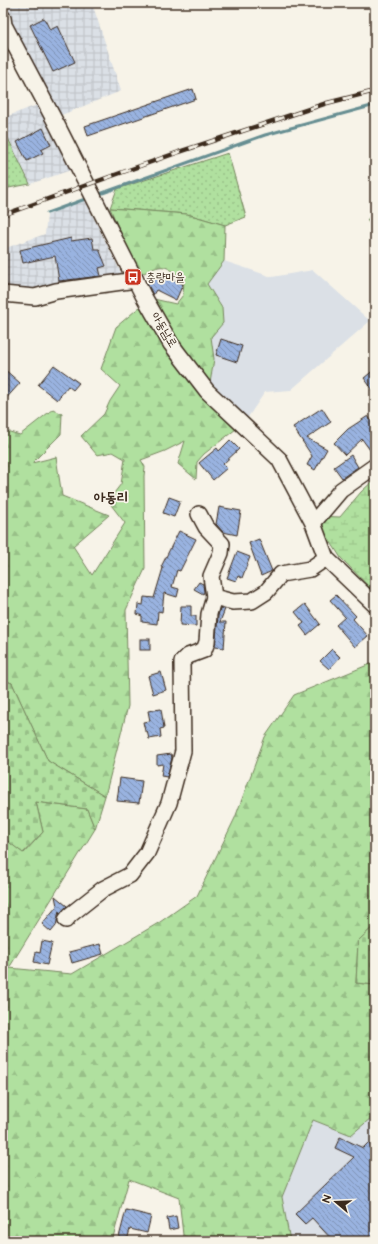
<svg xmlns="http://www.w3.org/2000/svg" width="378" height="1244" font-family="'Balsamiq Sans','Poor Story',sans-serif">
<style>
.built{fill:#dbe0e6}
.industrial{fill:url(#industrial-grid)}
.green{fill:url(#green-dots);stroke:#76855e}
.forest{fill:url(#forest-firs);stroke:#76855e}
.wetland{fill:url(#wetland-marsh);stroke:#76855e}
.cemetery{fill:url(#cemetery-stones);stroke:#76855e}
.lines{fill:none;stroke-linecap:round;stroke-linejoin:round}
.stream{stroke:#668e92;stroke-width:3}
.building{fill:url(#building-back-hatch);stroke:#3b2a1e}
.minor-casing{stroke:#3b2a1e;stroke-width:18}
.minor{stroke:#f7f3e8;stroke-width:15}
.rail-casing{stroke:#3b2a1e;stroke-width:4.5}
.rail{stroke:#f7f3e8;stroke-width:3;stroke-dasharray:9;stroke-linecap:butt}
.labels{text-anchor:middle;dominant-baseline:central;stroke-width:3.5;stroke-linejoin:round;paint-order:stroke}
.poi-label{font-size:12px;fill:#3b2a1e;stroke:#f7f3e8;text-anchor:start}
.street-label{font-size:12px;fill:#3b2a1e;stroke:#f7f3e8}
.quarter-label{font-size:14px;font-weight:bold;fill:#3b2a1e;stroke:#f7f3e8}
</style>
<defs>
<pattern id="industrial-grid" width="8" height="8" patternUnits="userSpaceOnUse"><rect width="8" height="8" fill="#dbe0e6"/><path d="M0 4h8M4 0v8" fill="none" stroke="#bdc0c5"/></pattern>
<pattern id="green-dots" width="8" height="8" patternUnits="userSpaceOnUse"><rect width="8" height="8" fill="#b0e09f"/><path d="M2 2h.1M6 6h.1" fill="none" stroke="#98c088" stroke-width="1.8" stroke-linecap="round"/></pattern>
<pattern id="forest-firs" width="22" height="20" patternUnits="userSpaceOnUse"><rect width="22" height="20" fill="#b0e09f"/><path d="M5 1l3.5 6h-7zM16 11l3.5 6h-7z" fill="#98c088"/></pattern>
<pattern id="wetland-marsh" width="20" height="14" patternUnits="userSpaceOnUse"><rect width="20" height="14" fill="#b0e09f"/><path d="M1 5h8M5 5V1M11 12h8M15 12V8" fill="none" stroke="#98c088"/></pattern>
<pattern id="cemetery-stones" width="16" height="16" patternUnits="userSpaceOnUse"><rect width="16" height="16" fill="#b0e09f"/><path d="M2 7V4a2 2 0 0 1 4 0v3zM10 15v-3a2 2 0 0 1 4 0v3z" fill="#98c088"/></pattern>
<pattern id="building-back-hatch" width="6" height="6" patternUnits="userSpaceOnUse"><rect width="6" height="6" fill="#99b3e0"/><path d="M-1 5l2 2M0 0l6 6M5-1l2 2" fill="none" stroke="#7e92b5"/></pattern>
</defs>
<rect width="100%" height="100%" fill="#f7f3e8"/>
<filter id="ink" filterUnits="userSpaceOnUse"><feTurbulence type="fractalNoise" baseFrequency=".025" numOctaves="2"/><feDisplacementMap in="SourceGraphic" scale="8" xChannelSelector="R" yChannelSelector="G"/><feConvolveMatrix kernelMatrix="1 2 1 2 8 2 1 2 1" color-interpolation-filters="sRGB"/></filter>
<g filter="url(#ink)">
<!-- built -->
<g class="built">
<path d="M224,261L272,277L313,270L370,321L291,390L265,392L246,420L210,383L214,359L211,337L223,323L222,308L207,284Z"/>
<path d="M375,1112V1241H290L282,1197L313,1120L351,1135L371,1118Z"/>
</g>
<!-- industrial -->
<g class="industrial">
<path d="M8,3H92L121,91L59,116L9,17Z"/>
<path d="M37,105L71,170L30,184L3,128V118Z"/>
<path d="M85,200L124,279L32,291L3,286V249L45,234L47,215Z"/>
</g>
<!-- green -->
<g class="green">
<path d="M3,128L30,184L3,189Z"/>
<path d="M228,153L246,217L225,225L187,214L110,208L117,189Z"/>
<path d="M375,211V231L367,220Z"/>
</g>
<!-- forest -->
<g class="forest">
<path d="M110,208L187,214L225,225L224,261L207,284L222,308L223,323L211,337L214,359L210,383L197,374L149,298L176,304L183,295L184,280C166,266 165,262 144,273L136,270Z"/>
<path d="M142,305L236,429L204,454L197,462L196,479L178,464L185,441L165,451L141,460L145,467L144,476L145,569L126,610L128,706L105,796L48,761L12,683L3,680V430L20,435L53,409L62,414L61,434L32,463L56,457L62,496L109,515L73,546L92,575L125,523L108,501L121,484L125,459L113,452L97,455L81,436L104,414L110,401L120,386L101,369L116,327Z"/>
<path d="M375,662V925L358,941L356,983L375,985V1112L371,1118L351,1135L313,1120L282,1197L290,1241H194L183,1235L179,1198L129,1179L112,1241H3V836L10,843L24,853L43,832L36,802L87,809L95,829L9,968L72,974L160,922L197,896L235,818L265,737L294,695Z"/>
</g>
<!-- wetland -->
<path class="wetland" d="M375,479V593L341,558L314,516L340,517L361,492Z"/>
<!-- cemetery -->
<g class="cemetery">
<path d="M3,680L12,683L48,761L105,796L95,829L87,809L36,802L43,832L23,853L10,843L3,836Z"/>
<path d="M375,925V985L356,983L358,941Z"/>
</g>
<g class="lines">
<!-- stream -->
<g class="stream">
<path d="M97,195L265,135L375,105"/>
<path d="M47,213L88,198"/>
</g>
</g>
<!-- building -->
<g class="building">
<path d="M44,18L50,30L58,26L75,62L53,72L30,25Z"/>
<path d="M193,89L196,99L88,136L85,126Z"/>
<path d="M43,128L51,145L41,150L43,153L27,161L17,142Z"/>
<path d="M71,238V241L92,238L94,249H99L106,266L99,268L101,276L59,281L55,256L23,263L20,250Z"/>
<path d="M157,272L183,284L176,300L156,290L153,295L147,283L151,274L155,276Z"/>
<path d="M221,339L242,346L237,362L216,355Z"/>
<path d="M54,365L79,383L73,390L68,386L57,400L38,385Z"/>
<path d="M3,368L20,383L3,402Z"/>
<path d="M375,369V393L364,378Z"/>
<path d="M322,408L331,422L307,438L327,449L315,470L307,465L312,456L293,427Z"/>
<path d="M368,416L375,426V457L362,439L345,455L334,443L348,429Z"/>
<path d="M230,440L239,449L223,464L227,468L213,480L199,463L217,448L219,451Z"/>
<path d="M351,455L358,467L342,478L334,467Z"/>
<path d="M169,497L180,501L174,517L163,513Z"/>
<path d="M219,507L241,511L237,535L223,532L216,524Z"/>
<path d="M179,531L196,539L180,571L177,570L172,587L179,589L177,597L164,593L162,612L158,611L157,624L142,622V616L137,614L138,604L143,605L144,597L154,598L163,568L161,567Z"/>
<path d="M259,539L272,571L261,576L249,543Z"/>
<path d="M237,552L250,557L242,578L238,576L236,581L227,578Z"/>
<path d="M199,582L203,584L204,592L203,594L194,589Z"/>
<path d="M336,595L356,616L353,619L368,636L355,647L336,625L345,617L330,600Z"/>
<path d="M305,604L320,624L307,635L300,626L304,623L295,612Z"/>
<path d="M181,606H191V616H196V626L180,625Z"/>
<path d="M220,608L225,609L220,622H226L224,648L215,647L218,616Z"/>
<rect x="140" y="639" width="10" height="11"/>
<path d="M332,649L340,657L329,669L320,661Z"/>
<path d="M161,672L166,690L153,694L148,676Z"/>
<path d="M161,709L164,728L160,729L161,737L149,739L147,731H145L143,722L150,721L148,711Z"/>
<path d="M171,754L172,758L167,777L161,776L163,764L157,765V756Z"/>
<path d="M120,778L142,781L139,803L117,801Z"/>
<path d="M55,896L67,906L59,914V911L56,926L51,932L42,924L57,906Z"/>
<path d="M42,941L52,943L47,965L34,962L36,952L40,953Z"/>
<path d="M100,944L103,954L72,963L69,952Z"/>
<path d="M340,1137L363,1148L368,1143L375,1150V1238L372,1241H333L312,1218L305,1224L295,1214L354,1157L335,1148Z"/>
<path d="M126,1210L151,1216L147,1233L130,1229L127,1241H118Z"/>
<path d="M176,1216L178,1228L169,1230L167,1218Z"/>
</g>
<g class="lines">
<defs>
<g id="minor">
<path d="M3,18L4,25L57,125L143,295L171,344L207,391L279,459L313,523L326,558L375,605"/>
<path d="M3,294L35,297L56,291L136,280"/>
<path d="M199,514L206,527L222,544L221,553L211,576L214,597L233,602L252,601L266,592L281,574L310,569L326,558"/>
<path d="M313,523L341,490L375,466"/>
<path d="M66,920L70,915L103,889L130,875L147,853L169,803L183,751L182,662L188,656L204,650L207,642L209,614L214,597"/>
</g>
</defs>
<!-- minor casing -->
<use href="#minor" class="minor-casing"/>
<!-- minor -->
<use href="#minor" class="minor"/>
<defs>
<path id="rail" d="M3,215L179,152L327,103L375,91"/>
</defs>
<!-- rail casing -->
<use href="#rail" class="rail-casing"/>
<!-- rail -->
<use href="#rail" class="rail"/>
</g>
</g>
<!-- icons -->
<defs>
<symbol id="bus-square" viewBox="-11 -11 22 22"><rect x="-9" y="-9" width="18" height="18" rx="4" fill="#c8321e" stroke="#f7f3e8"/><path d="M-5-6H5V4H4V6H2V4H-2V6H-4V4H-5ZM-3.5-4V0h7V-4ZM-3.5 1.2v1.5H-2V1.2ZM2 1.2v1.5H3.5V1.2Z" fill="#fff"/></symbol>
</defs>
<g fill-rule="evenodd">
<use href="#bus-square" x="123" y="267" width="20" height="20"/>
</g>
<g class="labels">
<!-- poi labels -->
<g class="poi-label">
<text x="146" y="277">충량마을</text>
</g>
<!-- street labels -->
<g class="street-label">
<text transform="translate(164 330) rotate(59)">아동남로</text>
</g>
<!-- quarter labels -->
<g class="quarter-label">
<text x="111" y="497">아동리</text>
</g>
</g>
<!-- margin -->
<rect width="378" height="1244" fill="none" stroke="#f7f3e8" stroke-width="16"/>
<rect x="8" y="8" width="362" height="1228" fill="none" stroke="#3b2a1e" stroke-width="1.5" filter="url(#ink)"/>
<!-- north arrow -->
<g transform="translate(336 1202) rotate(289)" stroke="#f7f3e8" stroke-width="3" paint-order="stroke">
<path d="M0-3L7 15L0 10L-7 15Z" fill="#3b2a1e"/>
<text y="-6" font-size="11" font-weight="bold" text-anchor="middle" fill="#3b2a1e">N</text>
</g>
</svg>
